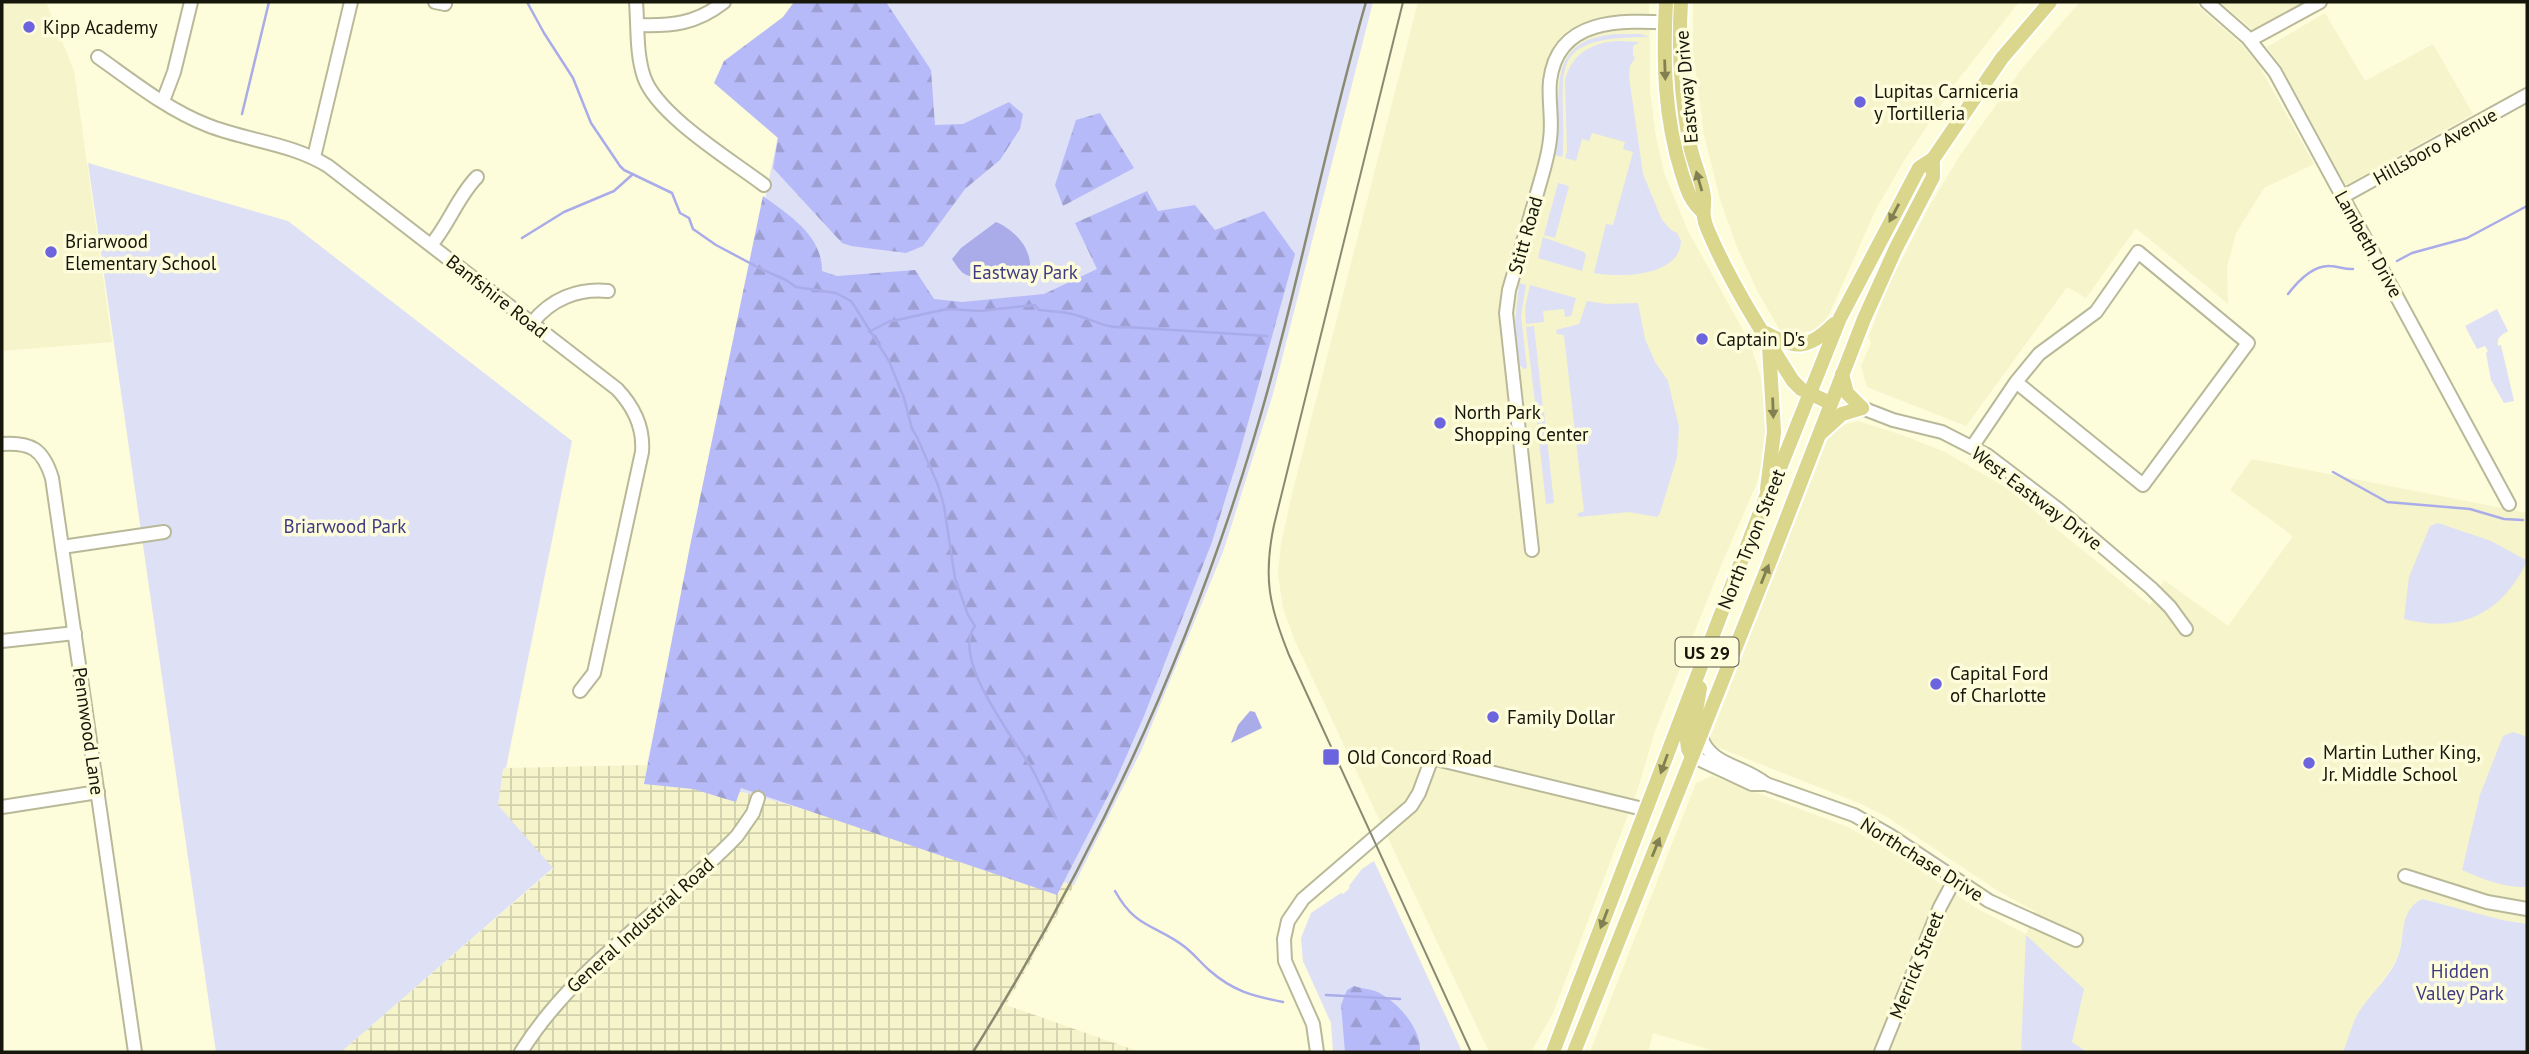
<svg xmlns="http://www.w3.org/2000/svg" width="2529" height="1054" font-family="'PT Sans',sans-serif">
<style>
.built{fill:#f5f4cb}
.industrial{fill:url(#industrial-grid)}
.green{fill:#dee0f6}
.forest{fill:url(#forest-firs)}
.water{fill:#a9ace9}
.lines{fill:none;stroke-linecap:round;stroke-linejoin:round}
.stream{stroke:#a9ace9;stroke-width:2.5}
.minor-casing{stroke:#b9b999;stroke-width:16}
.major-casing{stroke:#fff;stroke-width:18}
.minor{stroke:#fff;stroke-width:12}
.major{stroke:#dad68c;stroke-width:14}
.tram{stroke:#8a8a73;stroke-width:2}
.rail{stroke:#8a8a73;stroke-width:2.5}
.oneway{fill:#828052}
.poi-dot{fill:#6c64de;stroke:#fdfcdb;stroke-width:2.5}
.labels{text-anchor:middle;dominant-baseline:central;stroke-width:7;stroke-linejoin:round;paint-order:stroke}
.shield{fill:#fdfcdb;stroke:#5b5b49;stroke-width:2}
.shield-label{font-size:18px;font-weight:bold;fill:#16160a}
.poi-label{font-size:19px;fill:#16160a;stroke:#fdfcdb;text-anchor:start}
.street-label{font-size:19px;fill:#16160a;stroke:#fdfcdb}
.park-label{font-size:19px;fill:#3f3a83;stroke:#fdfcdb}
</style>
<defs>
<pattern id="industrial-grid" width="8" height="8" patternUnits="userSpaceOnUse" patternTransform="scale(1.75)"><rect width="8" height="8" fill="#f5f4cb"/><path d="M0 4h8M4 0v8" fill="none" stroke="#d1d0ad"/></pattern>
<pattern id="forest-firs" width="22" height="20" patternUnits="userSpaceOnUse" patternTransform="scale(1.75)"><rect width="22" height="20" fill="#b7baf8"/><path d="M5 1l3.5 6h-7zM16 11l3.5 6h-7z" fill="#9d9fd3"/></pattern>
</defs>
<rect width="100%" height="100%" fill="#fdfcdb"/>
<!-- built -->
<g class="built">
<path d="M2,2H46L74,71L112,342L2,351Z"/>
<path d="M1418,2H1649L1650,90L1655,132L1664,173L1688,231L1749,341L1760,374L1766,413L1765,452L1756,485L1722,563L1655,731L1638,788L1553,1013L1531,1052H1489L1295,641L1283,608L1278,574L1281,544L1292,494Z"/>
<path d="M1693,2H2019L1957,81L1905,159L1876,209L1822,330L1782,334L1758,292L1737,247L1720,199L1704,135L1693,49Z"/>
<path d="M2080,2H2193L2241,44L2258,64L2314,164L2264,188L2236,233L2227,267L2228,304L2136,228L2086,298L2067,287L1966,426L1867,387L1861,366L1871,343L1869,336L1888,286L1931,203L1961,154L2024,66Z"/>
<path d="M2220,2H2305L2253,30Z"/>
<path d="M2325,13L2365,81L2433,44L2473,114L2346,185L2282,67L2267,47Z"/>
<path d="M1858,421L1902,435L1945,452L2005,487L2150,605L2164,580L2228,626L2293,536L2230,490L2252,459L2527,513V924L2502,920L2405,921L2398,958L2380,985L2360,1009L2343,1052H2087L2072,1042L2027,935L2021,1052H1718L1653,1033L1648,1052H1590L1696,783L1712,776L1848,827L1899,856L1976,908L2026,934L2036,912L1995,889L1887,817L1859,803L1717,747L1710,738L1832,428Z"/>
</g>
<!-- industrial -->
<path class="industrial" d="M647,765L1074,885L1006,1005L1140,1052H341L553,869L497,805L503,768Z"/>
<!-- green -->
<g class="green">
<path d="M806,2H1373L1273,394L1223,552L1141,751L1074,885L647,765Z"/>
<path d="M1618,34H1641L1649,37C1540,37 1567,71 1563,153L1562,157L1555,155C1566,102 1537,39 1618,34Z"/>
<path d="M1617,41L1640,42L1633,46V55L1635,58L1630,66L1629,77L1643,174L1662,220L1671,230L1677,233L1681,241C1680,277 1619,278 1594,273L1606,224L1613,225L1633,152L1623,149L1625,142L1592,133L1589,141L1582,139L1576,161L1565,158L1567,152L1565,81C1571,54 1591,43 1617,41Z"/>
<path d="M88,163L288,221L572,441L506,768L503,769L498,805L553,868L341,1052H216Z"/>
<path d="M1558,183L1569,186L1555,238L1544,235Z"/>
<path d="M1543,237L1584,252L1586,255L1582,271L1538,258Z"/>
<path d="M1519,283L1526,285L1521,316L1527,368L1524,369L1519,365L1515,323Z"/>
<path d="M1530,285L1576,298L1571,316L1565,317L1564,309L1543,311L1544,322L1526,324L1525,308Z"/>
<path d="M1587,301L1606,304L1638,303L1645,339L1655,362L1668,381L1679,427L1677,457L1660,513L1657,517L1629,512L1579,517L1577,514L1584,511L1564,335L1557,334L1556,330L1579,324Z"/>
<path d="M2497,309L2508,331C2502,335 2496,337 2498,346L2501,345L2514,401L2504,403L2491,380L2486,353L2488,351L2485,346L2477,349L2465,326Z"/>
<path d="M1534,326L1543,409L1536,410L1526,327Z"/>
<path d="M1544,412L1554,503L1546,504L1536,413Z"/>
<path d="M2438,523L2491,541L2526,560L2525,565C2499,616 2458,633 2404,619L2409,577L2430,526Z"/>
<path d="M2513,732L2527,737V887C2504,888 2483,879 2462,870L2480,795L2503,736Z"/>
<path d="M1374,861L1454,1034L1462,1052H1420L1421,1049L1346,1045L1345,1052H1333L1331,1023L1303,961L1301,938L1311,913L1341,893L1343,894L1350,888L1349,886L1362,869Z"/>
<path d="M2422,899L2502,920L2527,924V1052H2343C2349,1038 2353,1019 2362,1007C2374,991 2390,976 2398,957C2406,935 2398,912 2422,899Z"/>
<path d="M2026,935L2084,989L2072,1042L2087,1052H2021Z"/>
</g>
<!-- forest -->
<g class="forest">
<path d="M794,2H886L931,70L935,125L963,124L1009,102L1023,114L1020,129L1000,160L965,189L923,246L906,253L851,246L842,243L773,168L778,138L714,83L724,61L783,17Z"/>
<path d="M1100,113L1134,168L1063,206L1055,185L1076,120Z"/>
<path d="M1147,191L1158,211L1195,205L1215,230L1264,211L1295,254L1239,455L1212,542L1144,716L1115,782L1057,895L741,788L736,802L693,789L644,784L691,541L763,196C790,216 822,235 822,271L837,276L915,270L934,299L962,302L1044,294L1097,269L1075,223Z"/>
<path d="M1354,986C1362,989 1374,989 1381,994C1400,1004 1422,1031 1420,1052H1345L1341,1005L1347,990Z"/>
</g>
<!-- water -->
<g class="water">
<path d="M996,222C1013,229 1031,247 1030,267C1016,274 976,283 963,273C959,270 955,263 952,259L961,248Z"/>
<path d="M1250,711L1255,712L1262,728L1231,743L1238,725Z"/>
</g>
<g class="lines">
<!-- stream -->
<g class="stream">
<path d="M527,2L544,33L573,78L591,123L620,166L624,170L672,193L680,213L689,218L693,229L716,245L761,269L786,280L796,287L836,293L851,301L855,307L889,361L904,398L912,429L917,437L938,485L944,506L955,578L968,615L975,626C950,659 1015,739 1032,769C1041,785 1048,802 1056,818"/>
<path d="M242,114L269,2"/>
<path d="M522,238L564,212L614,191L633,174"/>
<path d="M2397,261L2412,253L2467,238L2527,206"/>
<path d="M2288,294C2298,281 2313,265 2330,266C2339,266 2345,270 2353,269"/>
<path d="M869,332L888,322L947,309L980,311L1035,305L1039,310C1050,311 1062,311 1072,314C1093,319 1104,329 1126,327L1267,336"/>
<path d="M2333,472L2387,502L2470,509L2504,519L2523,520"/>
<path d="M1115,891C1136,929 1155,924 1185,947C1194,954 1201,963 1209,970C1233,991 1252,996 1283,1002"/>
<path d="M1326,995L1400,999"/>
</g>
<defs>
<g id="minor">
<path d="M435,2L445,4"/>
<path d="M636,2C638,26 636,54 644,77C657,115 731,160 764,185"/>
<path d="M2207,2L2248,38L2275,72L2509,504"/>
<path d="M638,25C672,26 696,24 724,2"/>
<path d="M2250,40L2320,2"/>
<path d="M98,57C132,81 168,110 207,125C247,141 291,143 328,166L617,389C634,407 644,427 642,452L594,673L580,691"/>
<path d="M163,101L174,72L191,2"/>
<path d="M314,157L351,2"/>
<path d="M2342,197L2527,95"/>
<path d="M431,245C449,224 458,196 477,177"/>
<path d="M532,323C551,299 578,288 608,291"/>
<path d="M1862,408L1893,420L1942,432L1987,455L2058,509L2151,588L2170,607L2186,629"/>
<path d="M2,444C31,442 43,449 52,478L135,1052"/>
<path d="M1972,447L2016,382L2039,354L2096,312L2138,252L2248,343L2143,485L2016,382"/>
<path d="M62,547L164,532"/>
<path d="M1532,550L1506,313L1509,290C1518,259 1527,228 1536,197C1541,178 1548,159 1550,139C1553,120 1548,100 1550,81C1558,13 1630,21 1680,23"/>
<path d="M2,641L75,633"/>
<path d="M1701,737C1711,766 1743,765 1766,784"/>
<path d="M1692,756L1752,784H1766L1854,815L1891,836L1989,901L2076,940"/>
<path d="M2,807L98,792"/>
<path d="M2405,876L2487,902L2527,909"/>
<path d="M521,1052C576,964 666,910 737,836L753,813L758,798"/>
<path d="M1317,1052L1313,1024L1285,961L1284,939L1288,921L1303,899L1411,806L1419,793L1432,758L1647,810"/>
<path d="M1881,1052L1940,907L1955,879"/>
</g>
<g id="major">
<path d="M1666,2C1663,61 1664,117 1682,174C1687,189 1690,201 1702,211"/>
<path d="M1681,2C1678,50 1681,98 1690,145C1693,162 1702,179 1704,197C1705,209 1701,213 1707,228C1729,281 1762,332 1793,381L1801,389L1830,403"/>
<path d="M1766,333C1796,350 1809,349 1834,324"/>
<path d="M1842,374L1847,393L1862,408"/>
<path d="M1821,433L1842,414L1862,408"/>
<path d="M1767,489L1774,432L1769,346"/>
<path d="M1692,756L1688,749L1687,740L1695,717L1700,688"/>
<path d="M1553,1052L1767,494L1778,473L1840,318L1919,168L1933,159L2002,58L2050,2"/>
<path d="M1574,1052L1765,574L1864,319L1896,248L1933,177V159"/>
</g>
</defs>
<!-- minor casing -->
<use href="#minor" class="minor-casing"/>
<!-- major casing -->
<use href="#major" class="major-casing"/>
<!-- minor -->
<use href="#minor" class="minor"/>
<!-- major -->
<use href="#major" class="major"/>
<!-- tram -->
<path class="tram" d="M1403,2L1274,525C1263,577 1269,606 1289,655L1471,1052"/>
<!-- rail -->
<path class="rail" d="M973,1052C1092,862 1188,656 1253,441C1297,296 1324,147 1366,2"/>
</g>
<!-- one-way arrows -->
<defs><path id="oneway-solid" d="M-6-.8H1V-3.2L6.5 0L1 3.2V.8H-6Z" transform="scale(1.75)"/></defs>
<g class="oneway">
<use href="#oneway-solid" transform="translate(1665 70) rotate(88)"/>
<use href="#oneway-solid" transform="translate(1699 181) rotate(-106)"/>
<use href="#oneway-solid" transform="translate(1894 213) rotate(118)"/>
<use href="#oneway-solid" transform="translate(1773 408) rotate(88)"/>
<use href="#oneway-solid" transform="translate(1765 574) rotate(-68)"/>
<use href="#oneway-solid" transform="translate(1664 764) rotate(110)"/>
<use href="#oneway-solid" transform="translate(1656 847) rotate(-68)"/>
<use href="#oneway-solid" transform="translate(1604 919) rotate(111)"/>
</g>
<!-- markers -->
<g class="poi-dot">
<circle cx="29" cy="27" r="7"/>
<circle cx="1860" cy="102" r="7"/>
<circle cx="51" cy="252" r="7"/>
<circle cx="1702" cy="339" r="7"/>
<circle cx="1440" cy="423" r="7"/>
<circle cx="1936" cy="684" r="7"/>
<circle cx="1493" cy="717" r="7"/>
<rect x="1322" y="748" width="18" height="18" rx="3.5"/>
<circle cx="2309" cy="763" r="7"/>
</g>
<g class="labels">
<!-- shield labels -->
<rect class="shield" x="1675.5" y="637.5" width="63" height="29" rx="5"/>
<g class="shield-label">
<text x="1707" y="652">US 29</text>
</g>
<!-- poi labels -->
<g class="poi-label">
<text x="43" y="27">Kipp Academy</text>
<text x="1874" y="91">Lupitas Carniceria<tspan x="1874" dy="22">y Tortilleria</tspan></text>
<text x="65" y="241">Briarwood<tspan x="65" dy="22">Elementary School</tspan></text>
<text x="1716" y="339">Captain D's</text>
<text x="1454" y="412">North Park<tspan x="1454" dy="22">Shopping Center</tspan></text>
<text x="1950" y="673">Capital Ford<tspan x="1950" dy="22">of Charlotte</tspan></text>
<text x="1507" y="717">Family Dollar</text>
<text x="2323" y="752">Martin Luther King,<tspan x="2323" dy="22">Jr. Middle School</tspan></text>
<text x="1347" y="757">Old Concord Road</text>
</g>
<!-- street labels -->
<g class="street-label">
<text transform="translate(1686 87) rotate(-95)">Eastway Drive</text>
<text transform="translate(2435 146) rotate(-29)">Hillsboro Avenue</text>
<text transform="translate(1525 235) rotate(-74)">Stitt Road</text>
<text transform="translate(2369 244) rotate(61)">Lambeth Drive</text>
<text transform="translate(497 296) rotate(38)">Banfshire Road</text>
<text transform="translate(2037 498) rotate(37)">West Eastway Drive</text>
<text transform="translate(1751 539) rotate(-68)">North Tryon Street</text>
<text transform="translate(89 731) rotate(82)">Pennwood Lane</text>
<text transform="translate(1922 859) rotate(32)">Northchase Drive</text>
<text transform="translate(640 925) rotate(-42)">General Industrial Road</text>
<text transform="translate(1916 965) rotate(-68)">Merrick Street</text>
</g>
<!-- park labels -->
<g class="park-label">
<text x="1025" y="272">Eastway Park</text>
<text x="345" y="526">Briarwood Park</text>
<text x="2460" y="971">Hidden<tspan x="2460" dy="22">Valley Park</tspan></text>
</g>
</g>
<!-- border -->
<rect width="2529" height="1054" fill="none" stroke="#16160a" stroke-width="7"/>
</svg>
